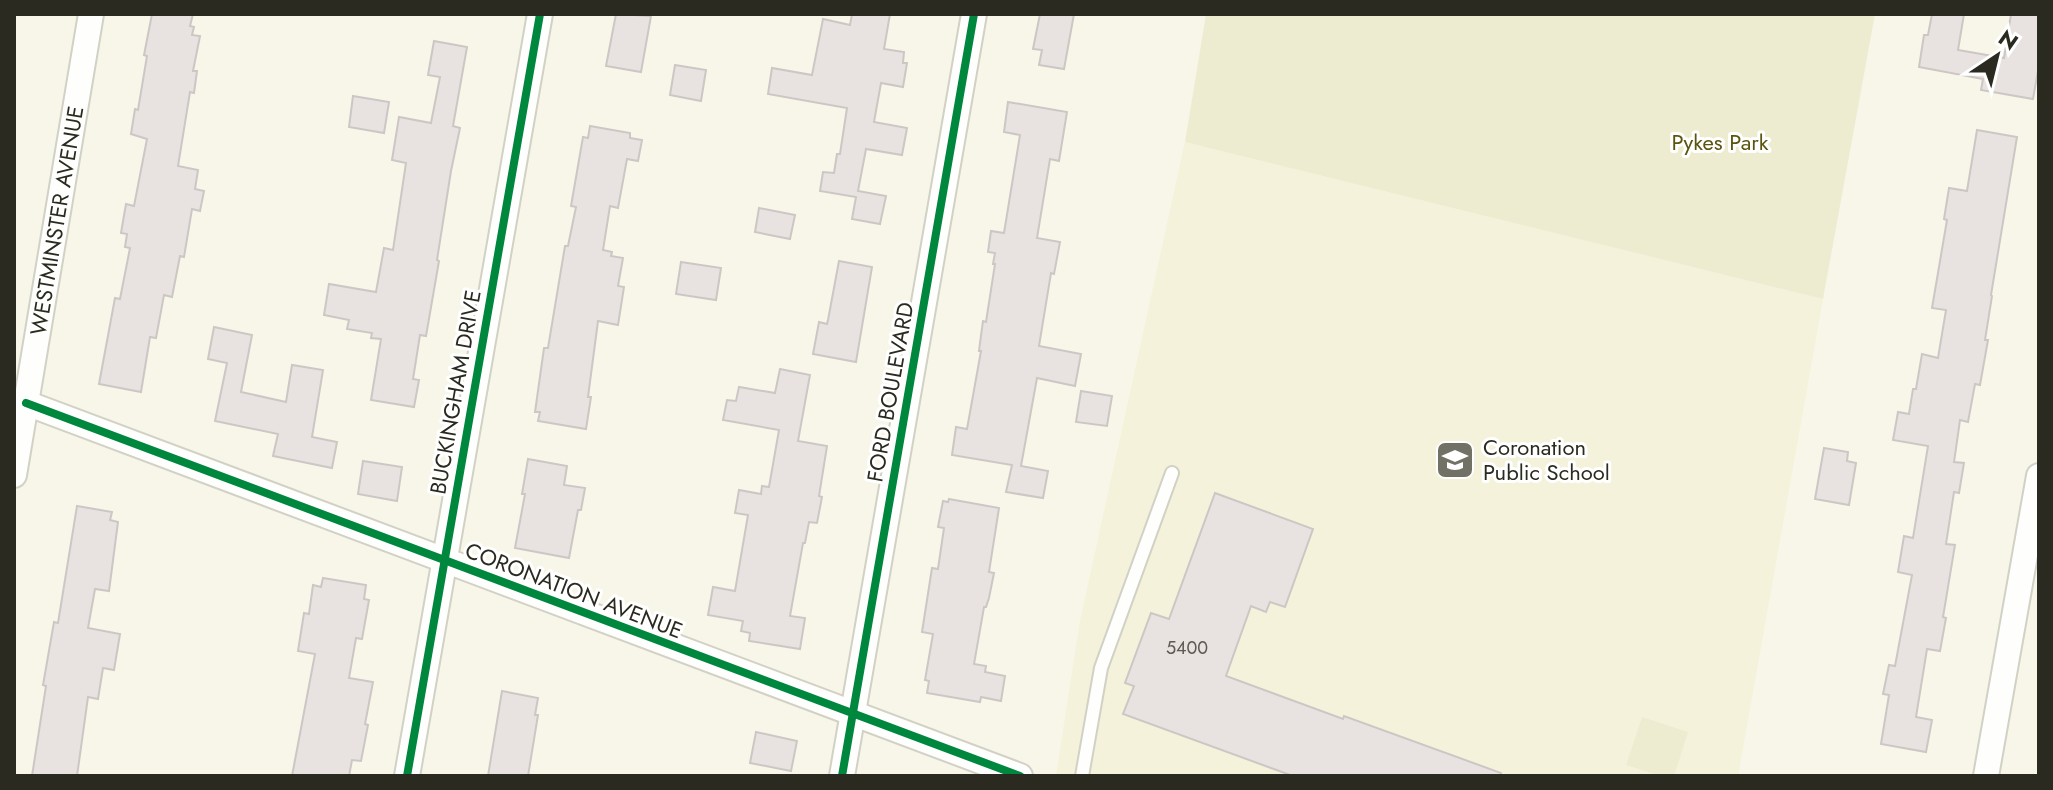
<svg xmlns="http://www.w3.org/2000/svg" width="2053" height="790" font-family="Jost,sans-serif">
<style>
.built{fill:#f4f2da}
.green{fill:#eeecd0}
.building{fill:#e8e3e1;stroke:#ccc7c4;stroke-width:2}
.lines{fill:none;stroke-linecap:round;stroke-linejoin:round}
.lane-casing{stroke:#d2d1c6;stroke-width:16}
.street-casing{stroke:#d2d1c6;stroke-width:28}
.lane{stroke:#fefefc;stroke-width:12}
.street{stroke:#fefefc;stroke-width:24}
.cycleway-casing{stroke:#fff;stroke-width:13}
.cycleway{stroke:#00873e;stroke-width:8}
.labels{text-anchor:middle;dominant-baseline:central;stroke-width:6;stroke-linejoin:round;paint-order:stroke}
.number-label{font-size:18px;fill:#5c5a52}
.park-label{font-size:22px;fill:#5b550f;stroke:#fff}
.street-label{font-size:22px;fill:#2a2a20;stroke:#fff}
.poi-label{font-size:22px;fill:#2a2a20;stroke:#fff;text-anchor:start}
</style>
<rect width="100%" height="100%" fill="#f7f6e8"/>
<!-- built -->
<path class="built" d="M1185,142L1823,299L1738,776H1056L1080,621Z"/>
<!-- green -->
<g class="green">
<path d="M1206,14H1875L1823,299L1185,142Z"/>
<path d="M1642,717L1688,732L1674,776H1660L1626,765Z"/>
</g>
<!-- building -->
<g class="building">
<path d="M152,14H193L190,26L194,27L192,35L200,36L193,71H197L194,93L190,92L178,166L198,170L195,189L204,191L200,211L192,209L184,257L180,256L172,297L164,295L156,338L150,337L141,392L99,384L115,298L120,299L130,248L125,247L127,234L121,233L126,204L134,206L147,139L131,134L135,109L138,110L147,56L144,55Z"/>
<path d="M616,14L651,16L641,72L606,66Z"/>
<path d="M852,14H890L884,49L904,52L903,63H907L903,87L881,83L874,122L907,128L902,155L866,149L858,191L886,196L880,224L852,219L856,197L820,191L823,172L834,173L837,154H840L847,108L768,94L772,68L812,75L823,19L850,25Z"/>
<path d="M1040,14H1074L1064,69L1039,65L1042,50L1033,49Z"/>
<path d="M1932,14H1964L1958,50L2004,58L2011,14H2039V65L2033,99L1981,90L1983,79L1919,67L1924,35H1928Z"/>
<path d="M434,41L467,47L453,126L460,128L451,171L437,260L439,261L426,336L420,335L413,379L419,380L414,407L371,400L381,339L371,338L372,333L347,329L349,320L324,315L329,284L376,292L384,248L393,250L406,163L392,160L399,117L431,123L440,77L428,75Z"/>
<path d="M675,65L706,70L701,101L670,95Z"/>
<path d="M353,96L389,102L384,133L349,127Z"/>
<path d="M1008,102L1067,112L1059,161L1050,159L1037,238L1060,242L1054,274L1051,273L1039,346L1081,354L1075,386L1037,378L1021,466L1048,471L1043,498L1006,492L1012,465L952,455L956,427L967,429L981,351H979L980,343L983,321L986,322L995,264H993L995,253L988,252L991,231L1004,233L1020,135L1004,132Z"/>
<path d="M590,126L630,133V138L642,140L638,161L627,159L618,208L610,206L603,250L612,252L611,256L623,258L618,286L624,287L618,325L598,321L588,397H591L586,429L538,421L540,412H535L544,348H548L565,246H568L576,207L571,206L583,137L588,138Z"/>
<path d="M1977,130L2017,137L1991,295L1992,296L1985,340H1988L1980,385L1975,384L1968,422L1960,420L1954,462L1964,463L1959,493L1954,492L1946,544L1955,545L1943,617L1946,618L1940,651L1927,649L1916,717L1932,720L1926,752L1881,744L1889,695L1883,694L1889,665L1895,666L1912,575L1898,572L1904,536L1913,538L1928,446L1893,440L1898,412L1909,414L1913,389H1916L1922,354L1938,358L1946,310L1932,308L1947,220L1944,219L1949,188L1967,191Z"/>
<path d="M759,208L795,215L790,239L755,232Z"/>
<path d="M839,261L872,267L856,362L813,354L819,322L827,324L828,320Z"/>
<path d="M681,262L721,268L716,300L676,294Z"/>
<path d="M214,327L252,335L241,392L286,402L292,365L323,370L312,437L337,442L332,468L273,456L278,434L215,421L227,363L208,359Z"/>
<path d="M780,369L810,375L798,441L827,446L819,496L822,497L817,523L809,522L805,543H803L790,616L805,618L800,649L749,641L750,633L741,631L743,621L708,615L713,587L735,591L748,515L735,513L739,490L761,494L762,486L769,487L779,430L723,420L727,400L736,401L739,387L775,393Z"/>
<path d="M1081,391L1112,396L1107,426L1076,422Z"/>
<path d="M1824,448L1848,452L1847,461L1856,463L1849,505L1815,499Z"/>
<path d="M528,459L567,466L564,485L585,488L581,510H578L569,558L515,548L525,494H522Z"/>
<path d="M363,461L402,467L397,501L358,494Z"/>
<path d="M1215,493L1313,529L1285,607L1270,602L1266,612L1251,606L1226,676L1343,719L1344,716L1501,773L1500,776H1293L1123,714L1134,686L1125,683L1151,613L1169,619Z"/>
<path d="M949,499L999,508L989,572L994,573L989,598L986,607H984L974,664L986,666L985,672L1005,676L1001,701L981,697L980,702L927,693L929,681L925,680L933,634L922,632L932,568L938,569L944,528L938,527L943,501L948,502Z"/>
<path d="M77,506L112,512L110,520L118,522L109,591L95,589L88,628L120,634L114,670L103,668L98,699L88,697L77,776H32L46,686L43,685L54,622L58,623Z"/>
<path d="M323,578L366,585L364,599L369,600L362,639L356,638L349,678L373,682L365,724L368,725L361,761L352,760L349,776H292L315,654L298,651L304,613L309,614L313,585L321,587Z"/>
<path d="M502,691L538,698L535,715H538L528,776H488Z"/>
<path d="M756,732L797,741L791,771L750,763Z"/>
</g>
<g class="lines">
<defs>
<path id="lane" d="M1082,776L1101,668L1172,473"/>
<g id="street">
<path d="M26,403L1020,776"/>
<path id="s1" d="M14,475L91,14"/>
<path d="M407,776L540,14"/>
<path d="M842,776L974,14"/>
<path d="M1986,776L2039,476"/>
</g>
</defs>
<!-- lane casing -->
<use href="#lane" class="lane-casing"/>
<!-- street casing -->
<use href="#street" class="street-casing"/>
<!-- lane -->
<use href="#lane" class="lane"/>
<!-- street -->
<use href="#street" class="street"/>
<defs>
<g id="cycleway">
<path d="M26,403L1020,776"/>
<path d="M407,776L540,14"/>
<path d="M842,776L974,14"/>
</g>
</defs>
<!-- cycleway casing -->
<use href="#cycleway" class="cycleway-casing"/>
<!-- cycleway -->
<use href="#cycleway" class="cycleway"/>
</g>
<!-- icons -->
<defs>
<symbol id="school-square" viewBox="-11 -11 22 22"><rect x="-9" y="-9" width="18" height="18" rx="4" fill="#727166" stroke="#fff"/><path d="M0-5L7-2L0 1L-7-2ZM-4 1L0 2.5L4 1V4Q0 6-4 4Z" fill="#fff"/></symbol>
</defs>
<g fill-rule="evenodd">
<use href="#school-square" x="1433" y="438" width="44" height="44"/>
</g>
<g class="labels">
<!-- number labels -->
<g class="number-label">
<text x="1187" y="648">5400</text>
</g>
<!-- park labels -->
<g class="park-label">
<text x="1720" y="142">Pykes Park</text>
</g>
<!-- street labels -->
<g class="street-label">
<text stroke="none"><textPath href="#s1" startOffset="258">WESTMINSTER AVENUE</textPath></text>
<text transform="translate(455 392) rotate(-80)">BUCKINGHAM DRIVE</text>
<text transform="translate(890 392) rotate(-80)">FORD BOULEVARD</text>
<text transform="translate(574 590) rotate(21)">CORONATION AVENUE</text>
</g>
<!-- poi labels -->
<g class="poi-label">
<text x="1483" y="447">Coronation<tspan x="1483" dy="25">Public School</tspan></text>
</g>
</g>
<!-- border -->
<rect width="2053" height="790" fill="none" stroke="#2a2a20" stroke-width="32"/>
<!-- north arrow -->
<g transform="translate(1997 56) rotate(35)" stroke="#ffffff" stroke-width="6" paint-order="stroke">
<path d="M0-6L14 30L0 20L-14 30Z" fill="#2a2a20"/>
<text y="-12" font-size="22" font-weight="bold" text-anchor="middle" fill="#2a2a20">N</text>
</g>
</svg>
